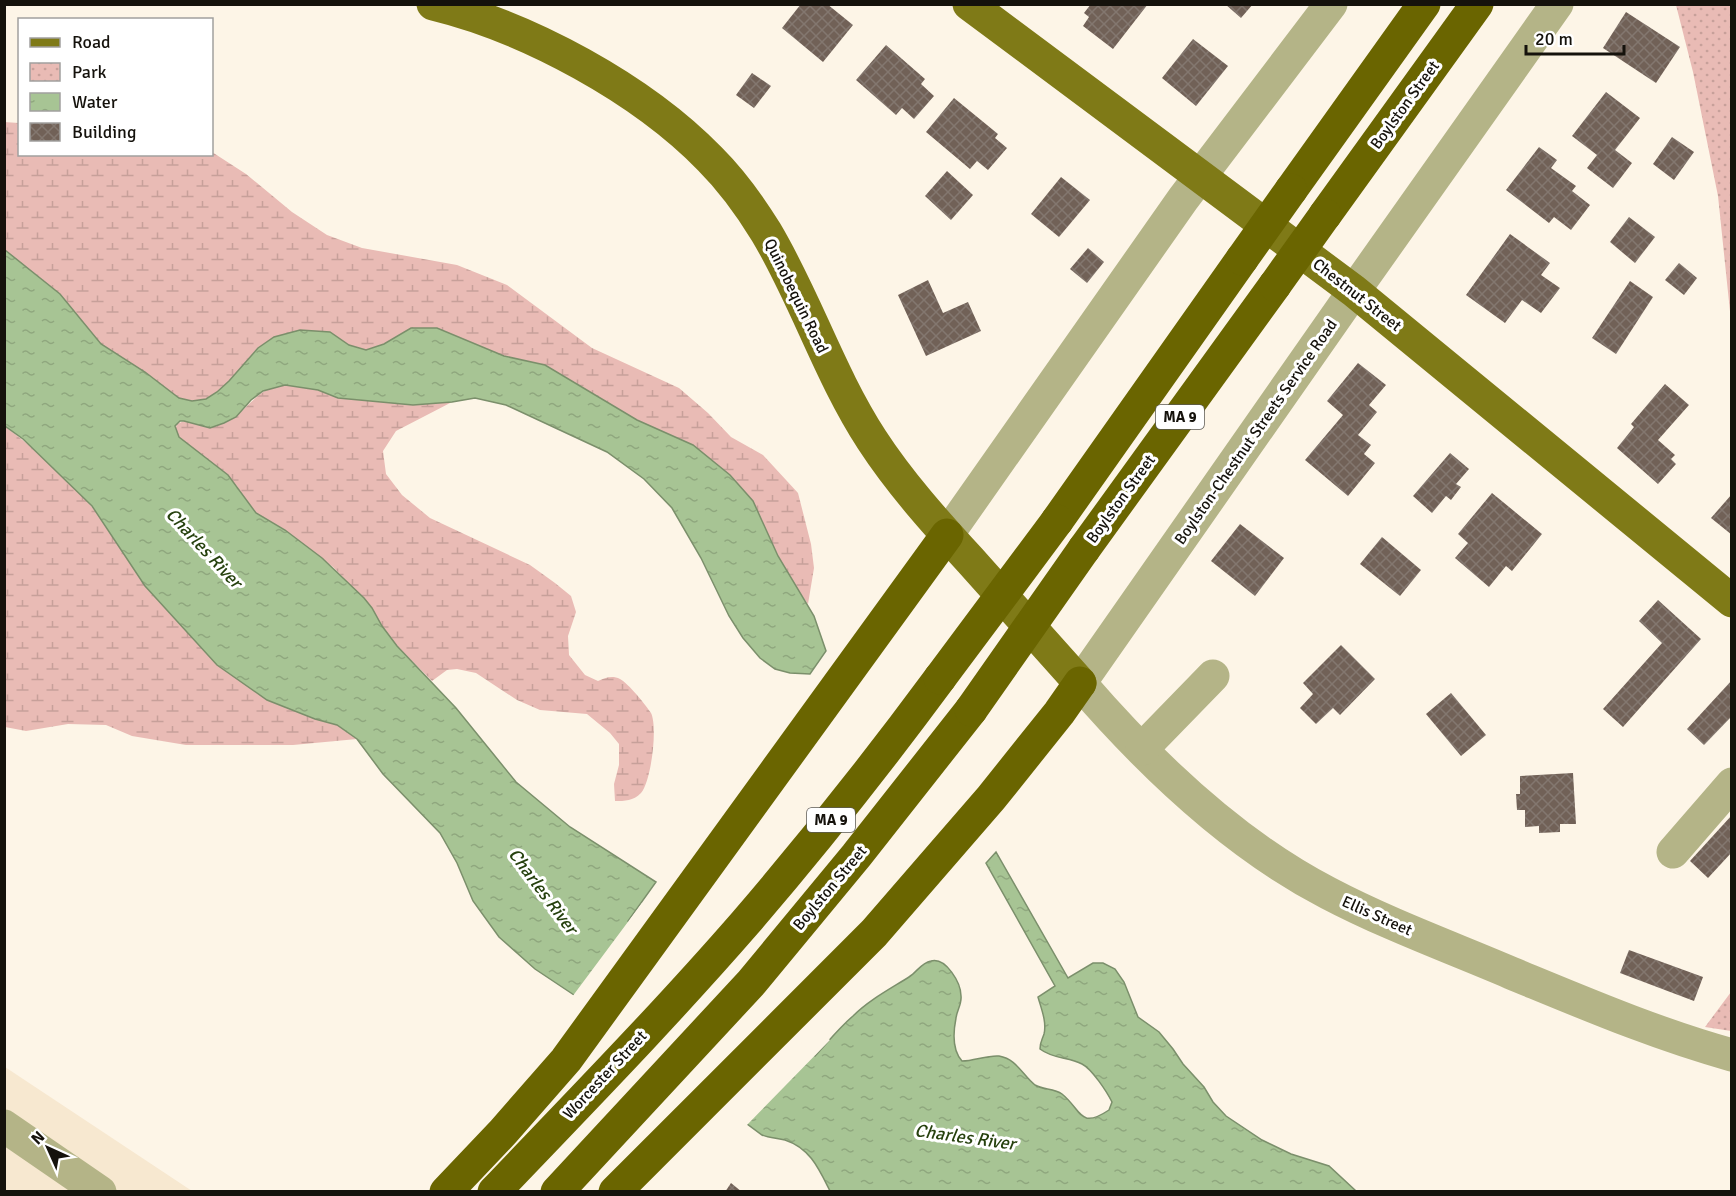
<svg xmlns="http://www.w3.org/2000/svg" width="1736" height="1196" font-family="Signika,sans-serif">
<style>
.built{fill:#f7e8d0}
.wetland{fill:url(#wetland-marsh)}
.park{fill:url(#park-dots)}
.water{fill:url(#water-ripples);stroke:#7b8f6b;stroke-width:1.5}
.pier{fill:#fdf5e7}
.building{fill:url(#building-cross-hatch)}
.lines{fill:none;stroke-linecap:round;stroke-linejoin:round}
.minor{stroke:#b4b487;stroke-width:33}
.major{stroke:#7f7a17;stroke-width:33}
.highway{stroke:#6a6500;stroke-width:33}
.highway-bridge{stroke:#6a6500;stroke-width:33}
.labels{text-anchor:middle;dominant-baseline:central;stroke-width:6;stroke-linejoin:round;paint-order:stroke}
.shield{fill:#fff;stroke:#5b5955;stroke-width:1.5}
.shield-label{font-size:15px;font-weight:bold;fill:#15120c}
.street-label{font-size:16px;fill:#15120c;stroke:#fff}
.water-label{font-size:18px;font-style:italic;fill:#26410e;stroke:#fff}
</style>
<defs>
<pattern id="wetland-marsh" width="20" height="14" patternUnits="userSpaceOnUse" patternTransform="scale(1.5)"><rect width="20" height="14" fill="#e9bbb5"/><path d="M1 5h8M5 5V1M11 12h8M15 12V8" fill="none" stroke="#c7a09a"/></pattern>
<pattern id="park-dots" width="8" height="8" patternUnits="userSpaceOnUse" patternTransform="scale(1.5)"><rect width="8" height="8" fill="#e9bbb5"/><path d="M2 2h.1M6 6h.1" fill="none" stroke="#c7a09a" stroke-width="1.8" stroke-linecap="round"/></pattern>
<pattern id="water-ripples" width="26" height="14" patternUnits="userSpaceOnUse" patternTransform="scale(1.5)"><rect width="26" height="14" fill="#a7c494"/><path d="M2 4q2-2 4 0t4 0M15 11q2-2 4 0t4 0" fill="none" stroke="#8fa77e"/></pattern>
<pattern id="building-cross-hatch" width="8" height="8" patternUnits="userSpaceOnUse" patternTransform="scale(1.5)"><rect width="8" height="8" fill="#716157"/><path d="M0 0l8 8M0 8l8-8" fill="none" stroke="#83776f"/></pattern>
</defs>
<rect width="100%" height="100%" fill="#fdf5e7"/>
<!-- built -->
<path class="built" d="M5,1067L192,1191H5Z"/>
<!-- wetland -->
<g class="wetland">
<path d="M4,122L19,123L20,154H212V152L246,174L292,212L327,235L362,248L457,265L507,285L592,348L679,388L708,413L731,437L763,455L798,493L811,544L814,568L808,604L793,584L766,532L693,445L637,420L545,365L504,356L437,328H411L384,344L366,350L349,345L330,333L300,330L274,337L258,348L229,381L217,392L206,399L192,401L179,398L145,372L101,344L60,294L5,250Z"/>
<path d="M285,385L318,390L338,398L413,405L452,402L396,431L383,451L386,474L402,495L430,518L530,565L555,583L571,596L576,612L568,636L569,655L585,675L598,681C605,678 612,675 620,679C628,683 646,705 651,713C658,727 651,782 641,793C633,801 625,801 615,801L614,784L619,765V744L610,733L587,714L540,710L517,700L476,673L457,669L447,670L432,681L397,646L382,626L372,608L333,567L285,530L256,513L244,500L237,486L216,466L179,437L175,430L177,424L184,421L210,428C220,422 236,417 244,409C260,394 262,389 285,385Z"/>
<path d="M4,426C38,450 78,487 102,520L315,719L337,725L357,739L293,745H186L132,736L106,725L68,724L26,731L5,727Z"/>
</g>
<!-- park -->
<g class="park">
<path d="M1676,5H1731V321L1718,196L1693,72Z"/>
<path d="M1731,992V1031L1705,1027Z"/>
</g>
<!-- water -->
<path class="water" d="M5,250L60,294L101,344L145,372L179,398L192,401L206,399L217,392L229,381L258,348L274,337L300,330L330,332L349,345L366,350L384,344L411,328H437L504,356L545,365L637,420L693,445L730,475L753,501L778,556L814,616L826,651L810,674L790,673L775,669L760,658L743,638L729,616L701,558L672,508L644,479L607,452L506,405L475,398L452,402L413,405L338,398L318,390L285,385L263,391L251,400L236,417L224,423L210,428L184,421H180L175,426L179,437L228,475L256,513L285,530L322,558L364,598L372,608L382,626L397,646L456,708L516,782L570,827L656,882L628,921L815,1056C827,1043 839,1028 853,1016C869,1000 890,989 909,977C917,972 921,963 931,961C946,957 961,983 961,996C962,1004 957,1010 956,1018C953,1033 952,1050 962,1061C974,1061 987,1055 999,1056C1017,1059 1023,1076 1035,1085C1043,1090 1054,1088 1062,1094C1082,1110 1079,1130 1109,1110L1112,1102C1107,1092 1092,1069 1082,1064C1068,1057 1053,1059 1040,1049C1040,1042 1042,1040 1044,1034C1047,1022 1041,1008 1038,997L1055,986L986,863L996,852L1068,978L1093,963H1103L1115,969L1124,982L1138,1017L1159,1032L1173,1049L1183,1064L1204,1087L1213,1102L1226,1116L1262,1140L1291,1154L1329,1166L1356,1191H830C819,1169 810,1148 785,1140C777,1138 769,1138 762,1135L574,995L535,969L499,937L473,901L457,863L440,833L383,774L357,739L337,725L315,719L267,700L217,665L145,586L92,506L23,439L5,426Z"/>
<!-- pier -->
<path class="pier" d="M642,903L644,904L632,921L814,1052L827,1038L830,1040L746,1126L572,997Z"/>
<!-- building -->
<g class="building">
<path d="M801,4H827L853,25L823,62L782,28Z"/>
<path d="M1091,4H1148L1113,49L1083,26L1089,17L1084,13Z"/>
<path d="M1225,4H1253L1241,18Z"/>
<path d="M1626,12L1680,47L1656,83L1603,48Z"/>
<path d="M1193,39L1228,66L1196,106L1162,78Z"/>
<path d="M886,45L925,79L921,84L934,96L914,119L902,108L896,115L856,80Z"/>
<path d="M752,73L771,86L754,108L736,95Z"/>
<path d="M1606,92L1640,118L1615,150L1632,163L1613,188L1587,168L1597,155L1572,136Z"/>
<path d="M954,98L998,134L995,138L1007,148L988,170L977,161L970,169L926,132Z"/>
<path d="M1672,137L1694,152L1674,180L1653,164Z"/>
<path d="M1539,147L1557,160L1551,168L1576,186L1572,191L1590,205L1571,230L1554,217L1549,223L1506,190Z"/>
<path d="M947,171L973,195L951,220L925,196Z"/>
<path d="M1061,177L1090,200L1059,237L1031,214Z"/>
<path d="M1629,217L1655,237L1635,263L1610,242Z"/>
<path d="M1510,234L1550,263L1541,275L1560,288L1541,313L1522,300L1505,323L1466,295Z"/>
<path d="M1088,248L1104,262L1087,283L1070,269Z"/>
<path d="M1679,263L1697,278L1684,295L1665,280Z"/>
<path d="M928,280L943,313L968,302L981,331L926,356L898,295Z"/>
<path d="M1630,281L1653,297L1616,354L1592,338Z"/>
<path d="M1358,363L1386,385L1369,405L1377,412L1358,435L1371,445L1364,454L1375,463L1348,496L1305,460L1343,415L1327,401Z"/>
<path d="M1665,384L1689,405L1658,440L1675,455L1671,459L1676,464L1658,484L1617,448L1634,427L1631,424Z"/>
<path d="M1450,453L1469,469L1456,484L1461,487L1451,500L1446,496L1432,513L1413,496Z"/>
<path d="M1492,493L1542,534L1512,571L1506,566L1489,587L1455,558L1468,543L1458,534Z"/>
<path d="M1732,494V535L1711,518Z"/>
<path d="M1240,524L1284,558L1255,596L1211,561Z"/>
<path d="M1382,537L1421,570L1400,596L1360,564Z"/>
<path d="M1658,600L1701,639L1623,727L1603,709L1662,643L1639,621Z"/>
<path d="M1341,645L1375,679L1340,715L1333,708L1316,724L1300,708L1313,694L1303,683Z"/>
<path d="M1732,680V716L1704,745L1687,729Z"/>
<path d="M1451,693L1486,735L1461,756L1426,714Z"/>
<path d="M1573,773L1576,824H1560V832L1539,833V826L1525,827V810H1517L1516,794H1520V776Z"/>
<path d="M1732,815V852L1708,878L1690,861Z"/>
<path d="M1629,950L1703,977L1694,1001L1620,973Z"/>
<path d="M731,1183L742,1192H725Z"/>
</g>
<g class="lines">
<!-- minor -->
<g class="minor">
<path d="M1557,4L1354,291L1080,683C1149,763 1233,844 1328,893C1387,924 1450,947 1511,973C1584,1003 1656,1034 1732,1055"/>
<path d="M947,535L1183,199L1331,4"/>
<path d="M1142,749L1213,676"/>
<path d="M1673,852L1732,784"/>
<path d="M4,1126L100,1192"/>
</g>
<!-- major -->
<g class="major">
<path d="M433,4C528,27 642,89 710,159C732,181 750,206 766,232C806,299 829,374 872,440C900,483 935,522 970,560C1007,601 1043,642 1080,683"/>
<path d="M969,4L1354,291L1732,601"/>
</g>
<!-- highway -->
<g class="highway">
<path d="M1291,190L1424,4"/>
<path d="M1325,215L1477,4"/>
<path d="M1057,521L1242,259"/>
<path d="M1084,549L1275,285"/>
<path d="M446,1192L503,1132L566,1060L947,535"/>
<path d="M494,1192C579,1103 665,1015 745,923C813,844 878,762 940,678"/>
<path d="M557,1192L751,983L856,856L971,710"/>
<path d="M615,1192L874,933L991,798L1059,713L1080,683"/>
</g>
<!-- highway-bridge -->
<g class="highway-bridge">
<path d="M1242,259L1291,190"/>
<path d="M1275,285L1325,215"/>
<path d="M940,678L1057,521"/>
<path d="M971,710L1084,549"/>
</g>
</g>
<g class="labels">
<!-- shield labels -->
<g class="shield">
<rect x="1156" y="405" width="48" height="24" rx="4.5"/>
<rect x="807" y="808" width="48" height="24" rx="4.5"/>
</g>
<g class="shield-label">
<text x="1180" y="417">MA 9</text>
<text x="831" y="820">MA 9</text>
</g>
<!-- street labels -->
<g class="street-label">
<text transform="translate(1405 105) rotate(-54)">Boylston Street</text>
<text transform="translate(1357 295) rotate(38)">Chestnut Street</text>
<text transform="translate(796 296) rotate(64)">Quinobequin Road</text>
<text transform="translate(1256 432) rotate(-55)">Boylston-Chestnut Streets Service Road</text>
<text transform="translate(1121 499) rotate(-54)">Boylston Street</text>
<text transform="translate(830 888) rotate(-50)">Boylston Street</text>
<text transform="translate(1377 916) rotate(24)">Ellis Street</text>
<text transform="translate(605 1075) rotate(-47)">Worcester Street</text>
</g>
<!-- water labels -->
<g class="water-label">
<text transform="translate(204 548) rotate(47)">Charles River</text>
<text transform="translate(543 891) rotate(53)">Charles River</text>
<text transform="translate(965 1137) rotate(8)">Charles River</text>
</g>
</g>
<!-- border -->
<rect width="1736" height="1196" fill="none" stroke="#15120c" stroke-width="12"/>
<!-- legend -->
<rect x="18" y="18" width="195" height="138" fill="#ffffff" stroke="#a1a09e" stroke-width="1.5"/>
<rect x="30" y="38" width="30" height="9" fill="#7f7a17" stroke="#a1a09e" stroke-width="1.5"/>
<text x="72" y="48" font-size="18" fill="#15120c">Road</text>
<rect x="30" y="63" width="30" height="18" fill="url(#park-dots)" stroke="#a1a09e" stroke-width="1.5"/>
<text x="72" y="78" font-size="18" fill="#15120c">Park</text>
<rect x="30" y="93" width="30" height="18" fill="url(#water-ripples)" stroke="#a1a09e" stroke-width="1.5"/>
<text x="72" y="108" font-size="18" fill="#15120c">Water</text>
<rect x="30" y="123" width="30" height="18" fill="url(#building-cross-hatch)" stroke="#a1a09e" stroke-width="1.5"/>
<text x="72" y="138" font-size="18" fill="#15120c">Building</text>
<!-- north arrow -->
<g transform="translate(48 1148) rotate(315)" stroke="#ffffff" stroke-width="4.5" paint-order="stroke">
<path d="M0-4.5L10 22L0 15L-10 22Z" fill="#15120c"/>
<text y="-9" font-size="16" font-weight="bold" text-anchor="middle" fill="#15120c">N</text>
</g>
<!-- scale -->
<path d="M1526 45v9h98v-9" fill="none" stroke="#15120c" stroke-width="3"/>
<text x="1535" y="45" font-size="18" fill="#15120c" stroke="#ffffff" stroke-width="4.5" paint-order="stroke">20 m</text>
</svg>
